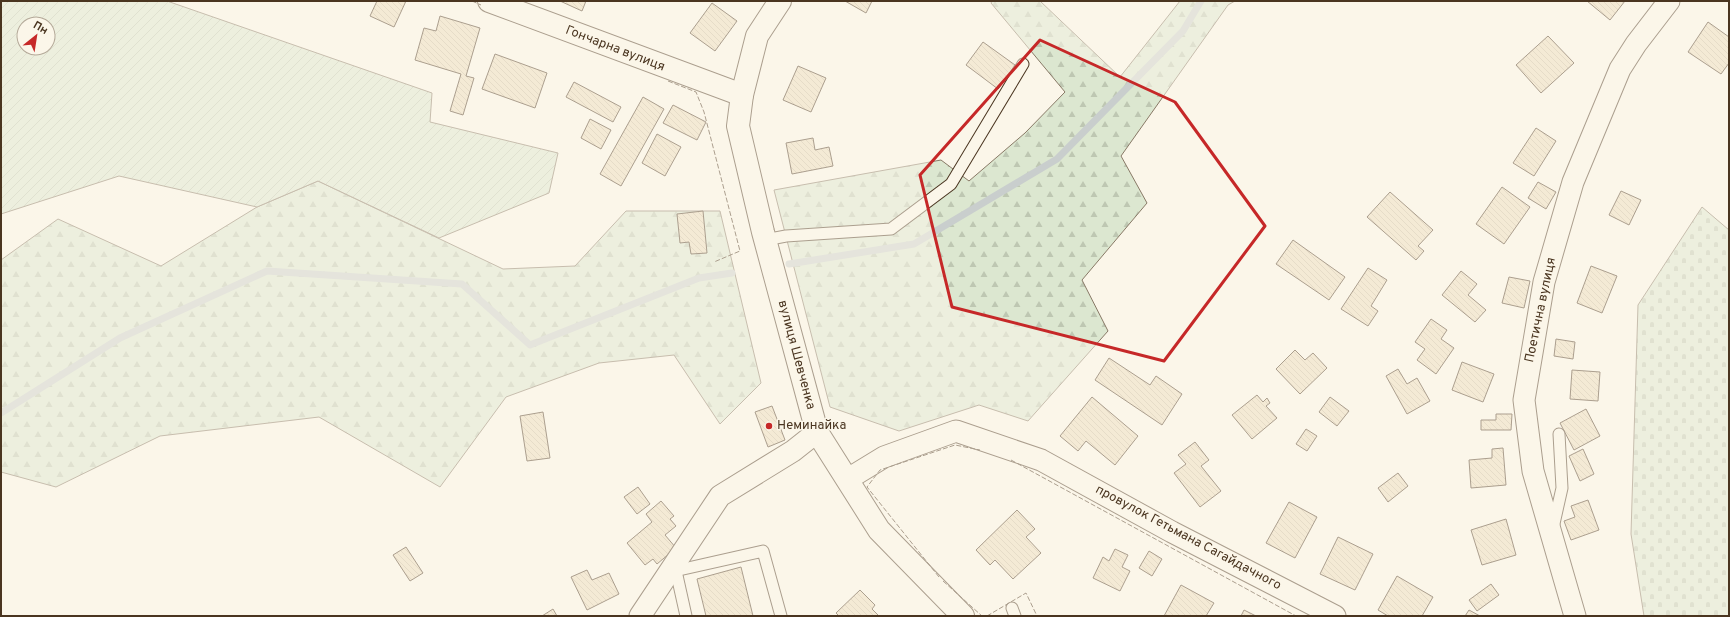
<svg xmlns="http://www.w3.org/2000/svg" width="1730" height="617" font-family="Overpass,sans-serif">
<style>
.forest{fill:url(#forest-firs);stroke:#887966}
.cemetery{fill:url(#cemetery-stones);stroke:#887966}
.garden{fill:url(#garden-furrows);stroke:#887966;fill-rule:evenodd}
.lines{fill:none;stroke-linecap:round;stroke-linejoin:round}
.stream{stroke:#c9cecd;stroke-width:7}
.building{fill:url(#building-back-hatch);stroke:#4a3520}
.lane-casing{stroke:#4a3520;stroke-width:13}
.street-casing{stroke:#4a3520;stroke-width:23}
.secondary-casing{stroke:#4a3520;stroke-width:24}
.lane{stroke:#fbf6e9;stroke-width:11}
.street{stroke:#fbf6e9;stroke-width:21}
.secondary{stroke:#fbf6e9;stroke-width:22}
.fence{stroke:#4a3520;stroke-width:1;stroke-dasharray:5 2;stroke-linecap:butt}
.marked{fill:none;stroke:#c62828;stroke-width:3;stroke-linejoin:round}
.poi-dot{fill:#c62828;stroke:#fbf6e9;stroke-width:1.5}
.labels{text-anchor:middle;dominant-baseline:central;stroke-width:3;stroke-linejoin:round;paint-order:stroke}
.street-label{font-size:13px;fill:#4a3520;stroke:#fbf6e9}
.poi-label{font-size:13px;fill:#4a3520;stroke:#fbf6e9;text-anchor:start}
</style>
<defs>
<pattern id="forest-firs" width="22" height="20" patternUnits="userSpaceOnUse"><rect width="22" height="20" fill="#dce7d0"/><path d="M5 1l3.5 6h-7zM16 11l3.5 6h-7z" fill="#bec7b2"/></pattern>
<pattern id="cemetery-stones" width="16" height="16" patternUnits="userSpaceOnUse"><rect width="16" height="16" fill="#dce7d0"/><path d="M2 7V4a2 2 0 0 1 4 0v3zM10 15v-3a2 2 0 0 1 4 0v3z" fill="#bec7b2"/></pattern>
<pattern id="garden-furrows" width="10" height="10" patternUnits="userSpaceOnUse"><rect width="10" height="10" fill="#dce7d0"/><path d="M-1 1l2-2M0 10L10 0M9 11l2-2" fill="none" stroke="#bec7b2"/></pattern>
<pattern id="building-back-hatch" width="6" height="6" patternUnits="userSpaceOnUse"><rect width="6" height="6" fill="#ecdcbc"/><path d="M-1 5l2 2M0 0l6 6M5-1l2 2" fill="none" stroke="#ccbda1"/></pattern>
</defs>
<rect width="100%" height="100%" fill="#fbf6e9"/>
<!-- forest -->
<g class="forest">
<path d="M992,1H1040L1120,77L1180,1H1235L1228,5L1121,156L1147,203L1082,280L1108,331L1028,421L979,405L899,431L830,407L774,190L941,160L969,181L1025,133L1065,92L991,3Z"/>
<path d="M318,181L503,269L575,266L626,211H720L761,383L720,424L674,355L599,363L506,397L440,487L319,417L160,436L56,487L1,472V260L58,219L161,266L257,207Z"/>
</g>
<!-- cemetery -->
<path class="cemetery" d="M1702,207L1729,230V616H1644L1631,534L1638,305Z"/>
<!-- garden -->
<path class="garden" d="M1,1H167L432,93L430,122L558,153L549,193L439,238L318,181L257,207L119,176L1,214ZM24,24H48V48H24Z"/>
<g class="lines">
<!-- stream -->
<g class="stream">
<path d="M789,264L914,244L1057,159L1183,31L1201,1"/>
<path d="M1,413L120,338L267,271L462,284L530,345L699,278L732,273"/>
</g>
</g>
<!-- building -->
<g class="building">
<path d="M377,1H406L394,27L370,16Z"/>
<path d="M560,1H586L582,11Z"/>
<path d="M845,1H872L866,13Z"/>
<path d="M1587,1H1625L1610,20Z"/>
<path d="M712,3L737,21L715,51L690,33Z"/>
<path d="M440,16L480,28L466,76L474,78L463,115L450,111L461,74L415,60L424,28L436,31Z"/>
<path d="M1708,22L1729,37V63L1721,74L1688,52Z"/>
<path d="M1548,36L1574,63L1541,93L1516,65Z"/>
<path d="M983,42L1015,65L998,89L966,65Z"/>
<path d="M495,54L547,73L535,108L482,89Z"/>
<path d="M798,66L826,78L811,112L783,100Z"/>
<path d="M574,82L621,107L613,122L566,97Z"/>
<path d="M643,97L664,109L621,186L600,174Z"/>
<path d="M673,105L706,122L697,140L663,123Z"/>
<path d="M590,119L611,130L601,149L581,138Z"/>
<path d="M1536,128L1556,141L1534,176L1513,163Z"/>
<path d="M657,134L681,147L665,176L642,163Z"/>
<path d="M813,138L815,150L829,147L833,166L792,174L786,143Z"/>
<path d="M1538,182L1556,192L1546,209L1528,198Z"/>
<path d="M1502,187L1530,207L1504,244L1476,224Z"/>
<path d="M1621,191L1641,200L1629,225L1609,215Z"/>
<path d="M1390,192L1433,230L1418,246L1424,251L1416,260L1367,217Z"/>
<path d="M703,211L707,253L691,254L689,242L680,243L677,214Z"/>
<path d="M1293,240L1345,277L1329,300L1276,264Z"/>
<path d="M1591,266L1617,276L1602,313L1577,303Z"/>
<path d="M1368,268L1387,280L1371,306L1378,311L1368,326L1341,309Z"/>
<path d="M1461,271L1477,284L1468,295L1486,310L1475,322L1442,295Z"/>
<path d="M1509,277L1530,281L1524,308L1502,303Z"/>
<path d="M1431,319L1447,330L1441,339L1454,348L1436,374L1417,360L1425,349L1415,342Z"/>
<path d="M1556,339L1575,342L1573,359L1554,356Z"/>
<path d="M1295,350L1305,360L1313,353L1327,368L1300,394L1276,369Z"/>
<path d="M1109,358L1150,385L1156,376L1182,394L1162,425L1095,380Z"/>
<path d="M1462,362L1494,374L1483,402L1452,390Z"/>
<path d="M1398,369L1407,384L1417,378L1430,401L1407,414L1386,376Z"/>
<path d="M1572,370L1600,372L1598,401L1570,399Z"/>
<path d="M1257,395L1263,402L1267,398L1270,403L1266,406L1277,418L1252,439L1232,415Z"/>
<path d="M1092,397L1138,436L1115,465L1086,441L1078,451L1060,436Z"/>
<path d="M1330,397L1349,411L1337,426L1319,412Z"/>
<path d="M772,406L785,440L768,447L755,412Z"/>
<path d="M1586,409L1600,436L1574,450L1560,423Z"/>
<path d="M543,412L550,458L527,461L520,416Z"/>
<path d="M1496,414H1512L1511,430H1481V420H1496Z"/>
<path d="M1306,429L1317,436L1307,451L1296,444Z"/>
<path d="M1195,442L1209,460L1201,466L1221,491L1200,507L1174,473L1186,464L1178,455Z"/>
<path d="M1503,448L1506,485L1471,488L1469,460L1492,458V449Z"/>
<path d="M1583,449L1594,474L1580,481L1569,456Z"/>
<path d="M1398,473L1408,486L1388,502L1378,488Z"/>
<path d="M638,487L650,504L637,514L624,497Z"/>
<path d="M1588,500L1599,530L1571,540L1564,521L1575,517L1571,506Z"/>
<path d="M661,501L674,516L670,519L676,526L665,535L676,548L657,564L653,559L645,565L627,543L652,522L646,514Z"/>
<path d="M1289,502L1317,517L1295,558L1266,543Z"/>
<path d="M1017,510L1035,529L1026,537L1041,553L1013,579L995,560L990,565L976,550Z"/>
<path d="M1506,519L1516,555L1482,565L1471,530Z"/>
<path d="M1338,537L1373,554L1355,590L1320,574Z"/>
<path d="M406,547L423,573L410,581L393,555Z"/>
<path d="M1115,549L1128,555L1122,567L1130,571L1120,591L1093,578L1103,557L1109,561Z"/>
<path d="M1149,551L1162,559L1152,576L1139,568Z"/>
<path d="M741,567L753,616H706L697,579Z"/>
<path d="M587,570L592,580L609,573L619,594L587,610L571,577Z"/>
<path d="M1397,576L1433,597L1422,616H1388L1378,610Z"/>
<path d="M1491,584L1499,595L1477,611L1469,600Z"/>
<path d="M1181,585L1214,603L1206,616H1164Z"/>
<path d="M860,590L875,605L872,609L879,616H839L836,613Z"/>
<path d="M553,609L557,616H542Z"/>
<path d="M1244,610L1256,616H1241Z"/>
<path d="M1469,610L1480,616H1465Z"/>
</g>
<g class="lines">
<defs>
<g id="lane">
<path d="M765,240L786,236L891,229L951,184L1023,64"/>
<path d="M1553,528L1562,488L1559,434"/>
<path d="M676,571L686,616"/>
<path d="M670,572L763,551L781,616"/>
<path d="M1012,608L1015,616"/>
</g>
<g id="street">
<path d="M848,479L884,457L956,431L1041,460L1172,532L1335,616"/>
<path d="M640,616L720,496L793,451L817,432"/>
<path d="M1575,616L1533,471L1524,400L1544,282L1573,182L1620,69L1636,44L1669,1"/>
</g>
<g id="secondary">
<path d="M489,1L742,95"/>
<path d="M780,1L757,36L742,95L738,126L763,232L817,432L879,530L963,616"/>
</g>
</defs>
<!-- lane casing -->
<use href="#lane" class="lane-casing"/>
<!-- street casing -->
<use href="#street" class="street-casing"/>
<!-- secondary casing -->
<use href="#secondary" class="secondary-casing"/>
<!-- lane -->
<use href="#lane" class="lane"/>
<!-- street -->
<use href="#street" class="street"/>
<!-- secondary -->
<use href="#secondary" class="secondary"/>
<!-- fence -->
<g class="fence">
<path d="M472,1L481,5"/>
<path d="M668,81L696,92L704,112L740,251L714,262"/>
<path d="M1011,460L1296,616"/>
<path d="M939,577L867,487L880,470L955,445L980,450"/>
<path d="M943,581L982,616"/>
<path d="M987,616L1026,593L1037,616"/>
</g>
</g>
<!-- marked area -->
<path d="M0 0H1730V617H0ZM1040,40L1175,102L1265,226L1164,361L952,307L920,175Z" fill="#fbf6e9" fill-opacity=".55" fill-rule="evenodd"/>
<path class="marked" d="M1040,40L1175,102L1265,226L1164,361L952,307L920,175Z"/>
<!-- markers -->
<circle class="poi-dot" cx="769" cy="426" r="4"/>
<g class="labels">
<!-- street labels -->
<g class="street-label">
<text transform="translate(615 49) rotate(21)">Гончарна вулиця</text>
<text transform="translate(1541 310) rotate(-78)">Поетична вулиця</text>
<text transform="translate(796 355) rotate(75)">вулиця Шевченка</text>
<text transform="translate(1188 538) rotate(28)">провулок Гетьмана Сагайдачного</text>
</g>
<!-- poi labels -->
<g class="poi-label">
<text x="777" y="426">Неминайка</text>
</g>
</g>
<!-- border -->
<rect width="1730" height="617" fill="none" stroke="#4a3520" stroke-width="4"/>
<!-- north arrow -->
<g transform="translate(36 36) rotate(30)"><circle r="19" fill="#fbf6e9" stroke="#b4a999"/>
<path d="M0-3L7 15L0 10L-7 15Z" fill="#c62828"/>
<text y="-6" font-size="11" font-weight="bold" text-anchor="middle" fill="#4a3520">Пн</text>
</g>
</svg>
